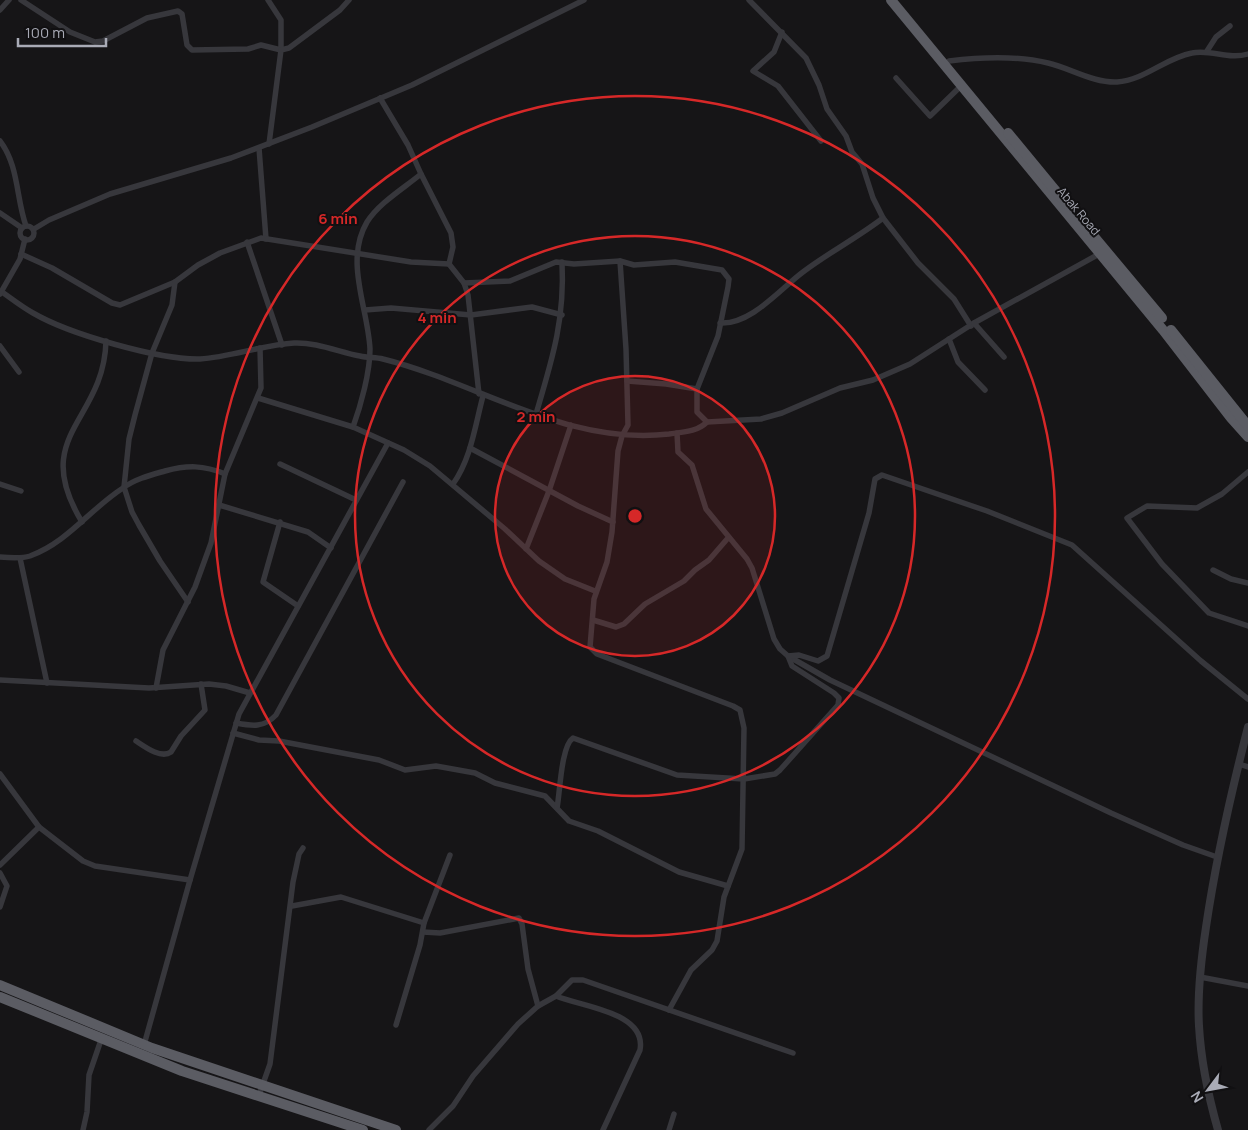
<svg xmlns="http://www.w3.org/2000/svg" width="1248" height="1130" font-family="Manrope,sans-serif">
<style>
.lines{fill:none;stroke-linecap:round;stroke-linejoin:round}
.minor{stroke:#37373c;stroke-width:5.5}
.tertiary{stroke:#37373c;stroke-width:8}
.trunk{stroke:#5b5c63;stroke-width:10}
.ring{fill:none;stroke:#d62828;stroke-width:2.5}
.labels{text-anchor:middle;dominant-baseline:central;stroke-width:4;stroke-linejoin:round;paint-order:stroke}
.street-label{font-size:12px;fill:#a9abb6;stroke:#111012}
.centre{fill:#d62828;stroke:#111012;stroke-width:2.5}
.ring-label{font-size:15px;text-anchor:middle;font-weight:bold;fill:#d62828;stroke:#111012;stroke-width:4;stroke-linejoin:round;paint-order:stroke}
</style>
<rect width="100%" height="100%" fill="#161517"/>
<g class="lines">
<!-- minor -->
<g class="minor">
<path d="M21,0L70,32L95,42L103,41L147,18L178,11L182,14L187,45L192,50L248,49L261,45L281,50V20L268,0"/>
<path d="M749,0L806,58L819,85L827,109L846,136L852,152L862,164L873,198L883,218L918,263L954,299L971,326"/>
<path d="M0,10L9,0"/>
<path d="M782,32L774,52L753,71L778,86L821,141"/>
<path d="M1207,51L1216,37L1230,26"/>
<path d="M949,61C981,57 1015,55 1048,63C1070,68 1093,83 1117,82C1145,80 1165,58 1192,53C1211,49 1229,60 1248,54"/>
<path d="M896,78L930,116L961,86"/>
<path d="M380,98L408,145L421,174C404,188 379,203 367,222C344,261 368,308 370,349C370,372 361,405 353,427L404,450L430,466L505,529L539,561L565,579L595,591"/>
<path d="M0,141C19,166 16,198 26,226"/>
<path d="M269,144L281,50L289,48L340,10L349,0"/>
<path d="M259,148L266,239"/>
<path d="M421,174L451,233L453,247L449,264L464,283L468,295L479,394"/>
<path d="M0,213L22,228"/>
<circle cx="27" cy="233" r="7"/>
<path d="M34,229L49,220L110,194L231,158L312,127L412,85L584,0"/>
<path d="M247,242L282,345"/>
<path d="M21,254L52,268L112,303L120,305L175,282L198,265L220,253L261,238L411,262L449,264"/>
<path d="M620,261L626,349L628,425L622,436L618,451L612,532L607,562L594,599L590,647L597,654L733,706L740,710L744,728L742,849L724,897L717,941L712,950L691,970L669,1010"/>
<path d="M175,282L172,305L152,353L135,415L129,439L124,487L132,512L139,525L160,561L188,602"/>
<path d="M464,283L510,281L556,262L574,264L620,261L634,265L675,262L722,270L729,279L728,287L718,336L697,389V412L707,422L761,419L782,413L840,388L873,380L910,364L974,323L1099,254"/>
<path d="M2,292C12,299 22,307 33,313C69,334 159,360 200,359C231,357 262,345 294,343C316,342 339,352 360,356C368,358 376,357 383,359C479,383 566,446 669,434C683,432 697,432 707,422"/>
<path d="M0,294L20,259L25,239"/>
<path d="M365,310L391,308L471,315L532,307L562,315"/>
<path d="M720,323C751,325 780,289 803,272C828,253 857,238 883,218"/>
<path d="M974,323L1004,357"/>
<path d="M949,339L958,362L985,390"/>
<path d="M0,346L19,372"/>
<path d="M627,381L666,384L697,389"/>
<path d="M258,398L353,427"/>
<path d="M536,414C552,360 565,320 562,262"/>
<path d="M677,433L678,452L692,465L706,509L747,559L752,568L774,639L780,649L788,656L830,680L1111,813L1183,845L1217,857"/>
<path d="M470,448L578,506L613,522"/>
<path d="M280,464L356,500"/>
<path d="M1248,472L1222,494L1197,508L1147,506L1127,518L1162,564L1209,613L1248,626"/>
<path d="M0,484L21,491"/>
<path d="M453,484C471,459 475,426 483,396"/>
<path d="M219,505L308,532L331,548"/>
<path d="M82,522C29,435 104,422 106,341"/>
<path d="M280,522L263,582L298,606"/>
<path d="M526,549L549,491L571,425"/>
<path d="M0,557C10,558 21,559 30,556C68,542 90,509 123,488C135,479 151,475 165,471C187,465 204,465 225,474"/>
<path d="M20,558L47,683"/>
<path d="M1213,570L1231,579L1248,583"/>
<path d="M593,620L616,627L624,624L645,604L684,581L695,570L709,560L728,538"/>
<path d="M0,680L149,688L209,684L226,686L250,693"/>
<path d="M156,688L163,650L195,587L211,543L225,474L261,388L260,348"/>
<path d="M236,723C252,726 264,728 276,715L403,482"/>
<path d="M233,733L259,740L279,741L379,760L405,770L436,766L475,773L495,783L545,796L569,821L598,831L679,872L728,886"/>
<path d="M136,741C145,747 161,759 171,752L181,736L205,710L201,684"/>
<path d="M1239,764L1248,767"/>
<path d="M0,774L39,827L83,861L95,866L190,880"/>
<path d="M557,808C560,793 561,746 573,738L677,775L744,779L775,774L780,770L838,705L839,698L834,693L792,666L788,656L799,655L818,661L827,656L869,513L875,479L882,475L987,511L1072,545L1201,661L1248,699"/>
<path d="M0,865L39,827"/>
<path d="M0,873L7,886L0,907"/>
<path d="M292,906L341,897L424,923"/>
<path d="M423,932L440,933L519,918L522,924L528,969L538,1006"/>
<path d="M1200,977L1248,986"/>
<path d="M556,996C582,1007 647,1012 640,1050L603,1130"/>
<path d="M396,1025L420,945L424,923L450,855"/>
<path d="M144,1045L190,880L239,714L388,443"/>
<path d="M259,1095L270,1064L293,882L299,854L303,848"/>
<path d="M83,1130L87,1112L89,1075L101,1040"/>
<path d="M429,1130L453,1106L473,1076L518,1024L538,1006L556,996L572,980H583L793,1053"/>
<path d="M669,1130L674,1114"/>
</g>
<!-- tertiary -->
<path class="tertiary" d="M1218,1130C1208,1095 1201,1062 1199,1026C1197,993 1201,960 1206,927C1216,859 1231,793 1248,727"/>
<!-- trunk -->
<g class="trunk">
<path d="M891,0L1163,330L1231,418L1248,437"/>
<path d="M1008,133L1069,207"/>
<path d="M1091,233L1162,318"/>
<path d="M1171,330L1248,426"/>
<path d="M0,985L152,1048L396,1130"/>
<path d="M0,997L182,1071L363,1130"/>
</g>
</g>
<!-- distance rings -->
<circle cx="635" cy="516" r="140" fill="#d62828" fill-opacity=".12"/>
<g class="ring">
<circle cx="635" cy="516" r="140"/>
<circle cx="635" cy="516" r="280"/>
<circle cx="635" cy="516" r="420"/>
</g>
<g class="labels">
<!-- street labels -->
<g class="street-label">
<text transform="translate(1079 211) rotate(50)">Abak Road</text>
</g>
</g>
<circle cx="635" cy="516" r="8" class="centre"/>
<g class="ring-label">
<text x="338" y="224">6 min</text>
<text x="437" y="323">4 min</text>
<text x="536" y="422">2 min</text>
</g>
<!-- north arrow -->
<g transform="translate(1208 1090) rotate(238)" stroke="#111012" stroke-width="4" paint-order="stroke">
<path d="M0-4L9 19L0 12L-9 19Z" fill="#a9abb6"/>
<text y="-8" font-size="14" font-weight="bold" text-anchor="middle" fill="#a9abb6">N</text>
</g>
<!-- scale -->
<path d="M18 38v8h88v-8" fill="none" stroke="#a9abb6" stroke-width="2.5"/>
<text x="25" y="38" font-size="15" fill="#a9abb6" stroke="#111012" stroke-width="4" paint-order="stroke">100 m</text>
</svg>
